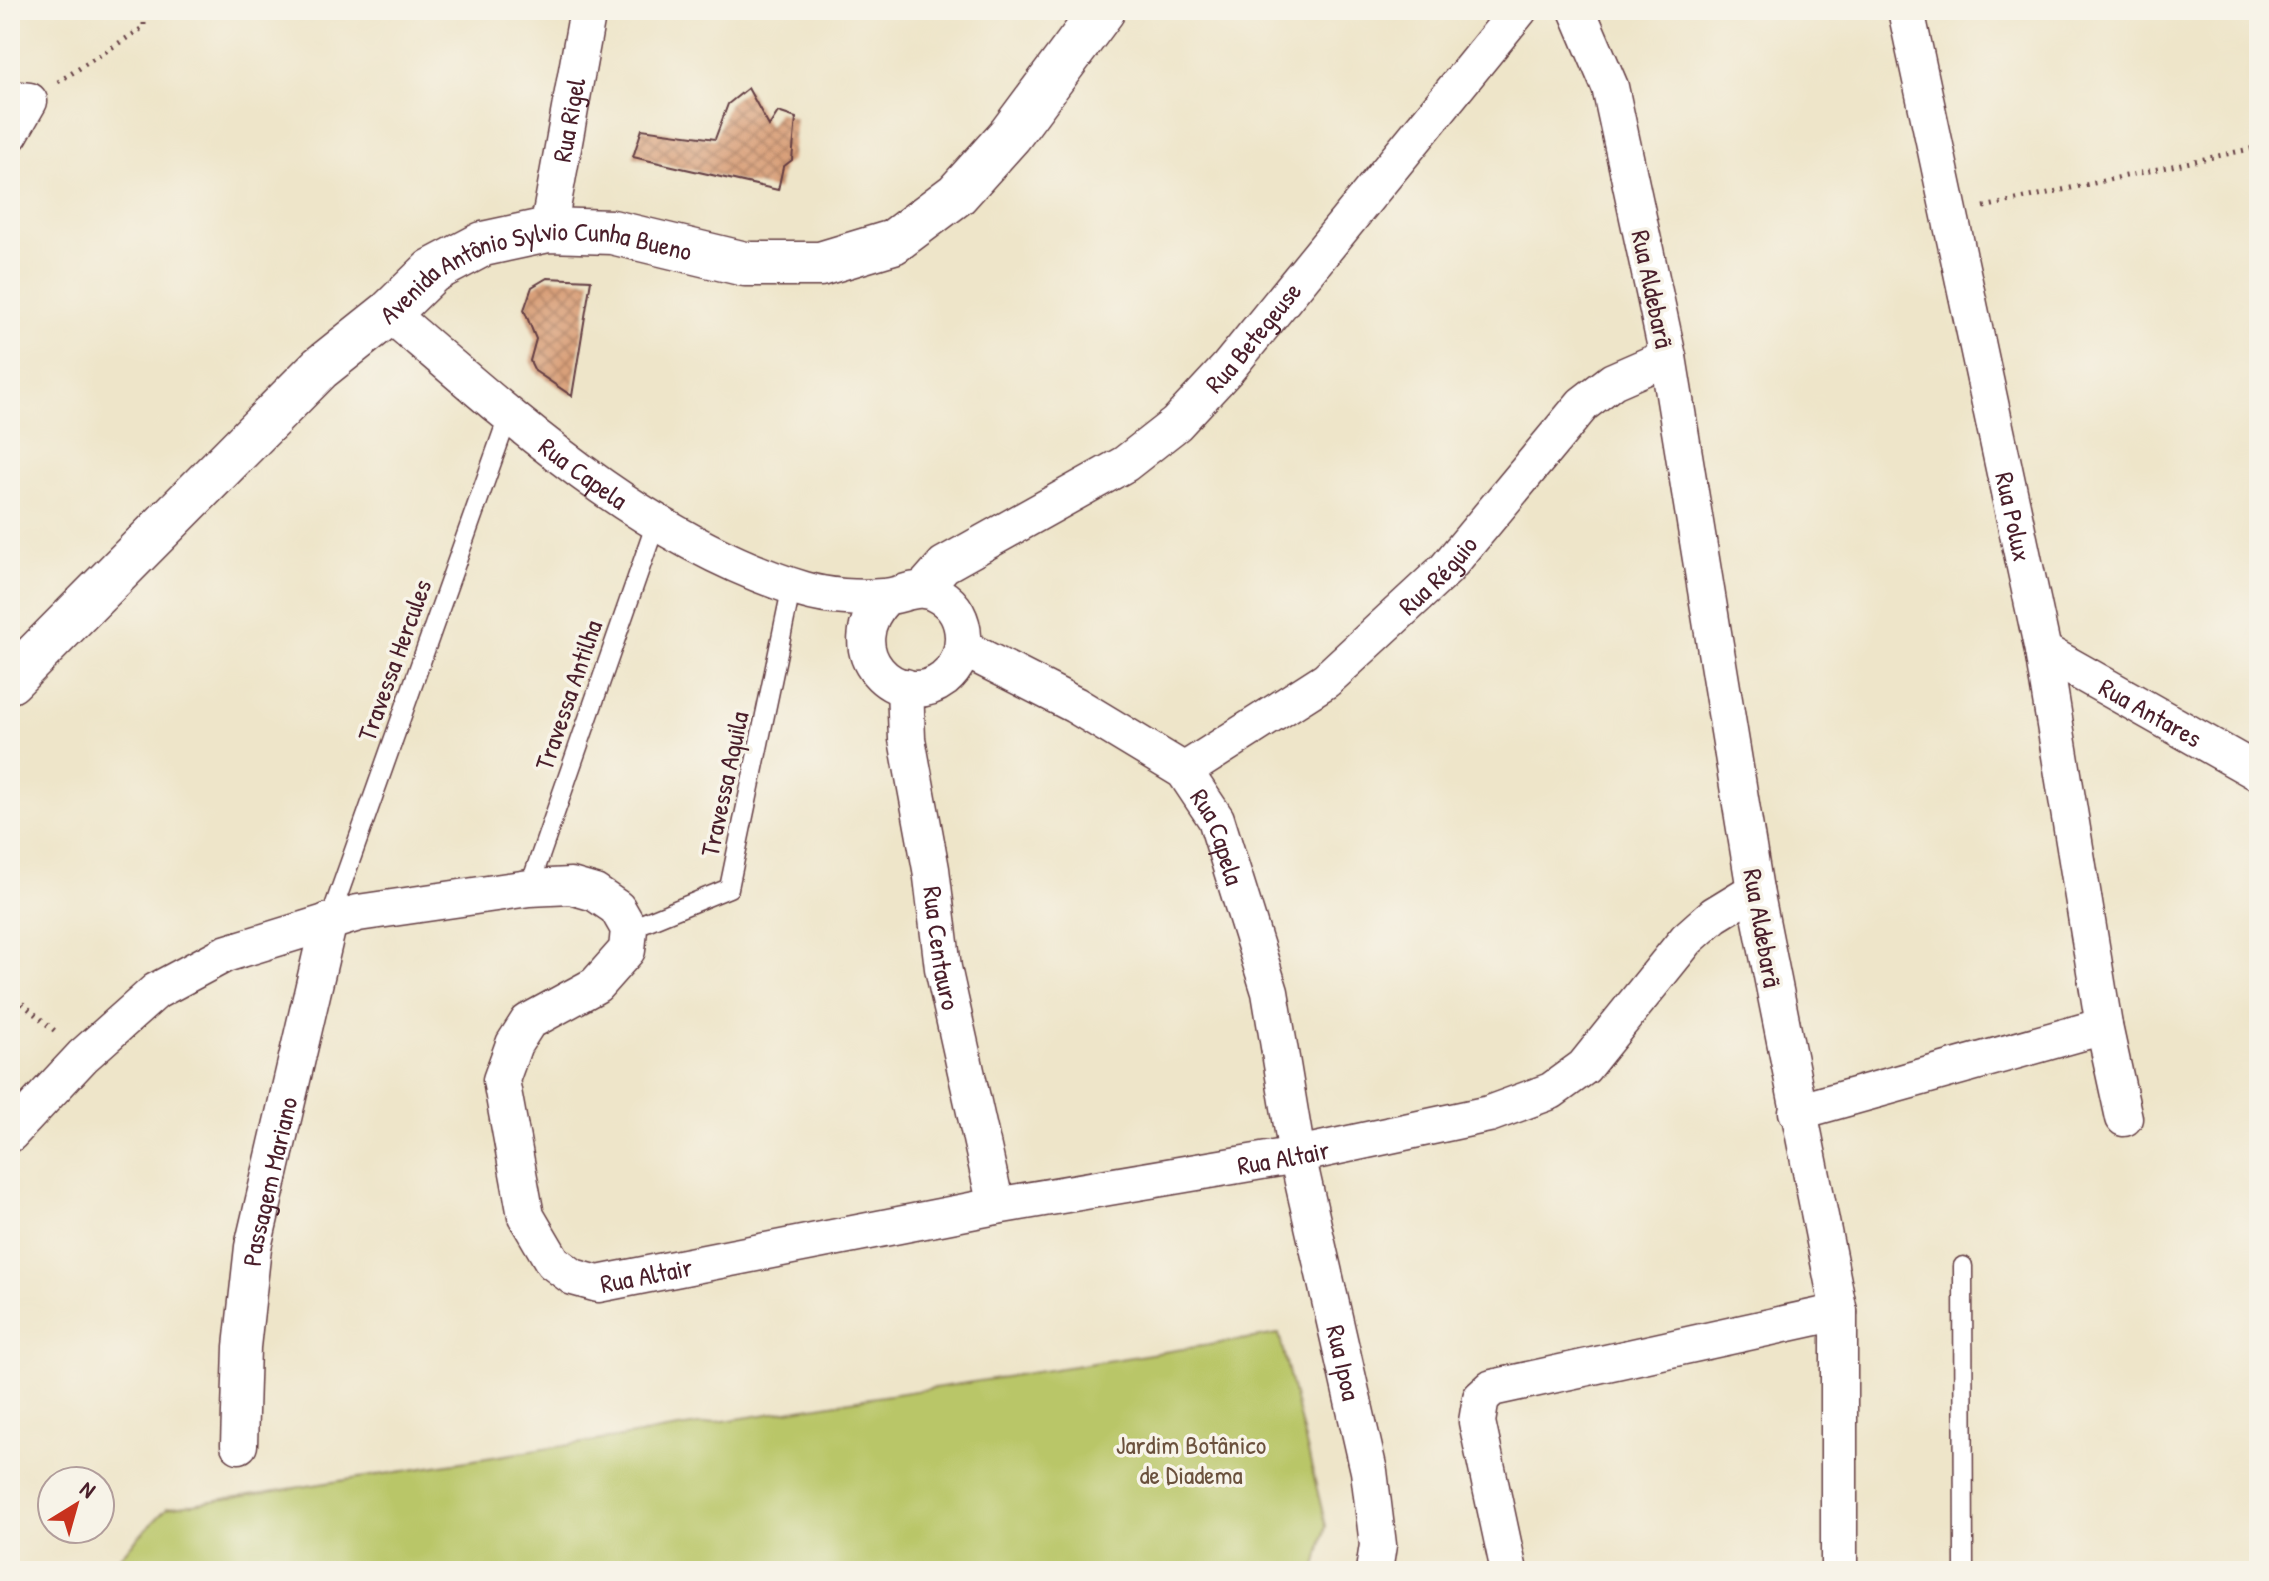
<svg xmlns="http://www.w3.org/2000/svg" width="2269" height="1581" font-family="'Patrick Hand',sans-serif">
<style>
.green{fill:#b9c668;stroke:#82724a;stroke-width:2}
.building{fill:url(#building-cross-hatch)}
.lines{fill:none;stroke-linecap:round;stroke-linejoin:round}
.lane-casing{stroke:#633d43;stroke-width:21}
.street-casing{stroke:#633d43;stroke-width:39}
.secondary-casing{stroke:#633d43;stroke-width:47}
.path{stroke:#633d43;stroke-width:5;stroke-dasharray:2 6;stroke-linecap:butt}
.lane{stroke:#fff;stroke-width:18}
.street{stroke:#fff;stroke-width:36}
.secondary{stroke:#fff;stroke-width:44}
.labels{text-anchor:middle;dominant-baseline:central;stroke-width:7;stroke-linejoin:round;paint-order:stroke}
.street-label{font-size:26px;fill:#4a1f2b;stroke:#f7f3e8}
.park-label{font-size:26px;fill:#6b513d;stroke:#f7f3e8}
</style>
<defs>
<pattern id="building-cross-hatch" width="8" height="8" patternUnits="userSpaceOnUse" patternTransform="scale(2)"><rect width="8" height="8" fill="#d9a07a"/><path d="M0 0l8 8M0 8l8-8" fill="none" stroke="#b28264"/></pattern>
</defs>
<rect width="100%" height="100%" fill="#f7f3e8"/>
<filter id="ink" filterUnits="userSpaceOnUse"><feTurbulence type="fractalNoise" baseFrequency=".0125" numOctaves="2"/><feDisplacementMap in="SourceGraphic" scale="16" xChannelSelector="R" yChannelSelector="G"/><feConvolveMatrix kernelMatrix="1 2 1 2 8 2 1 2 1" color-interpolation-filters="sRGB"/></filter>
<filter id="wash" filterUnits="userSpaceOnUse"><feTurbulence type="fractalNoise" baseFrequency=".006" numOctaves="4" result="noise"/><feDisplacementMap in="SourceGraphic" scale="32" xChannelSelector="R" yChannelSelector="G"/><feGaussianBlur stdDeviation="1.8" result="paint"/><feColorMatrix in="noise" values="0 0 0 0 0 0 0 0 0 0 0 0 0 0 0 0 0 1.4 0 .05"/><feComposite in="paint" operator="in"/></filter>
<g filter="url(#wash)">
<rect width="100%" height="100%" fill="#eee5c9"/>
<!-- green -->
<path class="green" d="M1279,1334L1326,1526L1315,1571H121L120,1556L167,1508Z"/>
<g id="blocks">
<!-- building -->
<g class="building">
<path d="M748,88L769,126L778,112L796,118L792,160L783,167L778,190L633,157L642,129L715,139L728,104Z"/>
<path d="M547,278L591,280L572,396L535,371L530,361L536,339L524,310L532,287Z"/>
</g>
</g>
</g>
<g filter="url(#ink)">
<use href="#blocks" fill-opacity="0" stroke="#633d43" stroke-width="2"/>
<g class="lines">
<defs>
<g id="lane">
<path d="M529,888L657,520"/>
<path d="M329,921L508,417"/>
<path d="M629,929L729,888L792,585"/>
<path d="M1963,1266L1964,1571"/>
</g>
<g id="street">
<path id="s1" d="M1906,10L2043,651L2104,1026L2124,1118"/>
<path d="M10,99L29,101L10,134"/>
<path id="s2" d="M548,230L588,10"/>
<path id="s3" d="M389,313C514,420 644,541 804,590C827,597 859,599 883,597C904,596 918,582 940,596C970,614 970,658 944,679C898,714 833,651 886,597"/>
<path id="s4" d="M923,589L944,565L1125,464L1176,424L1227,369L1519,10"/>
<path id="s5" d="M963,648L1075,705L1184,771L1216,819L1270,992L1297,1155L1369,1471L1378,1545L1374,1571"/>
<path id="s6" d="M2043,651L2259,773"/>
<path id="s7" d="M905,687L907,739L931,869L943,968L996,1206"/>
<path id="s8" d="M1184,771L1326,680L1446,569L1583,404L1613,381L1668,357"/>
<path d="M1797,1112L2104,1026"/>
<path id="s9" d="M10,1134L83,1056L156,991L225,954L358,913L529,888L571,886L595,893L617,908L629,929L627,950L596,985L528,1022L514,1044L501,1080L526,1216L553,1262L573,1277L598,1284L996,1206L1297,1155L1489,1114L1551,1091L1584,1067L1687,939L1714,915L1755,890"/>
<path d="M1839,1312V1571"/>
<path id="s10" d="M239,1445L242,1347L253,1247L329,921"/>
<path d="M1509,1571L1477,1422L1481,1398L1492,1388L1839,1312L1755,890L1668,357L1610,87L1577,10"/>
</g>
<g id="secondary">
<path id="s11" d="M10,681L320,368L389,313L432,271L483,244L548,230L612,232L745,264H820L893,242L957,194L1010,135L1103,10"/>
</g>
</defs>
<!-- lane casing -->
<use href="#lane" class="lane-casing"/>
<!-- street casing -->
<use href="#street" class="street-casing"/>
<!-- secondary casing -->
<use href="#secondary" class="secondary-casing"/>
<!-- path -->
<g class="path">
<path d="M58,82L144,27V10"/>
<path d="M1984,207L2259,147"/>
<path d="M10,993L55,1031"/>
</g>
<!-- lane -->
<use href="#lane" class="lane"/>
<!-- street -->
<use href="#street" class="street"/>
<!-- secondary -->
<use href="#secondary" class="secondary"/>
</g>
</g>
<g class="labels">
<!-- street labels -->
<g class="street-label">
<text stroke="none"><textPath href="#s2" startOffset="112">Rua Rigel</textPath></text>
<text transform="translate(1653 289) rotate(78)">Rua Aldebarã</text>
<text stroke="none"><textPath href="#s11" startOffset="690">Avenida Antônio Sylvio Cunha Bueno</textPath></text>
<text stroke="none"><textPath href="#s4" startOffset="420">Rua Betegeuse</textPath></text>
<text stroke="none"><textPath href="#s3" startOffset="252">Rua Capela</textPath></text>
<text stroke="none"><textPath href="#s1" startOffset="518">Rua Polux</textPath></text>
<text stroke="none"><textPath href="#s8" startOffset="322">Rua Réguio</textPath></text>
<text transform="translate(394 660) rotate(-70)">Travessa Hercules</text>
<text transform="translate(568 695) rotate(-71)">Travessa Antilha</text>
<text stroke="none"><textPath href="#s6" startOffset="124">Rua Antares</textPath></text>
<text transform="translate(724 784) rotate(-78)">Travessa Aquila</text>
<text stroke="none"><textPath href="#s5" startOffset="328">Rua Capela</textPath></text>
<text transform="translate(1763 928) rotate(80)">Rua Aldebarã</text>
<text stroke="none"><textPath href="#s7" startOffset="264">Rua Centauro</textPath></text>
<text stroke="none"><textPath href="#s9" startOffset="1862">Rua Altair</textPath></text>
<text stroke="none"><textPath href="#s10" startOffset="266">Passagem Mariano</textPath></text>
<text stroke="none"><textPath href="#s9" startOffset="1214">Rua Altair</textPath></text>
<text stroke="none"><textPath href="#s5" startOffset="870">Rua Ipoa</textPath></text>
</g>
<!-- park labels -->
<g class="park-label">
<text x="1191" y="1444">Jardim Botânico<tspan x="1191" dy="30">de Diadema</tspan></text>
</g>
</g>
<!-- margin -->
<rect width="2269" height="1581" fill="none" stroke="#f7f3e8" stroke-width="40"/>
<!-- north arrow -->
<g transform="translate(76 1505) rotate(37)"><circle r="38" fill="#f7f3e8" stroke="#b29e9c" stroke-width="2"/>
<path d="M0-6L14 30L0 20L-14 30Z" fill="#c8321e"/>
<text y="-12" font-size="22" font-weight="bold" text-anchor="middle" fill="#4a1f2b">N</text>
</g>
</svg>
